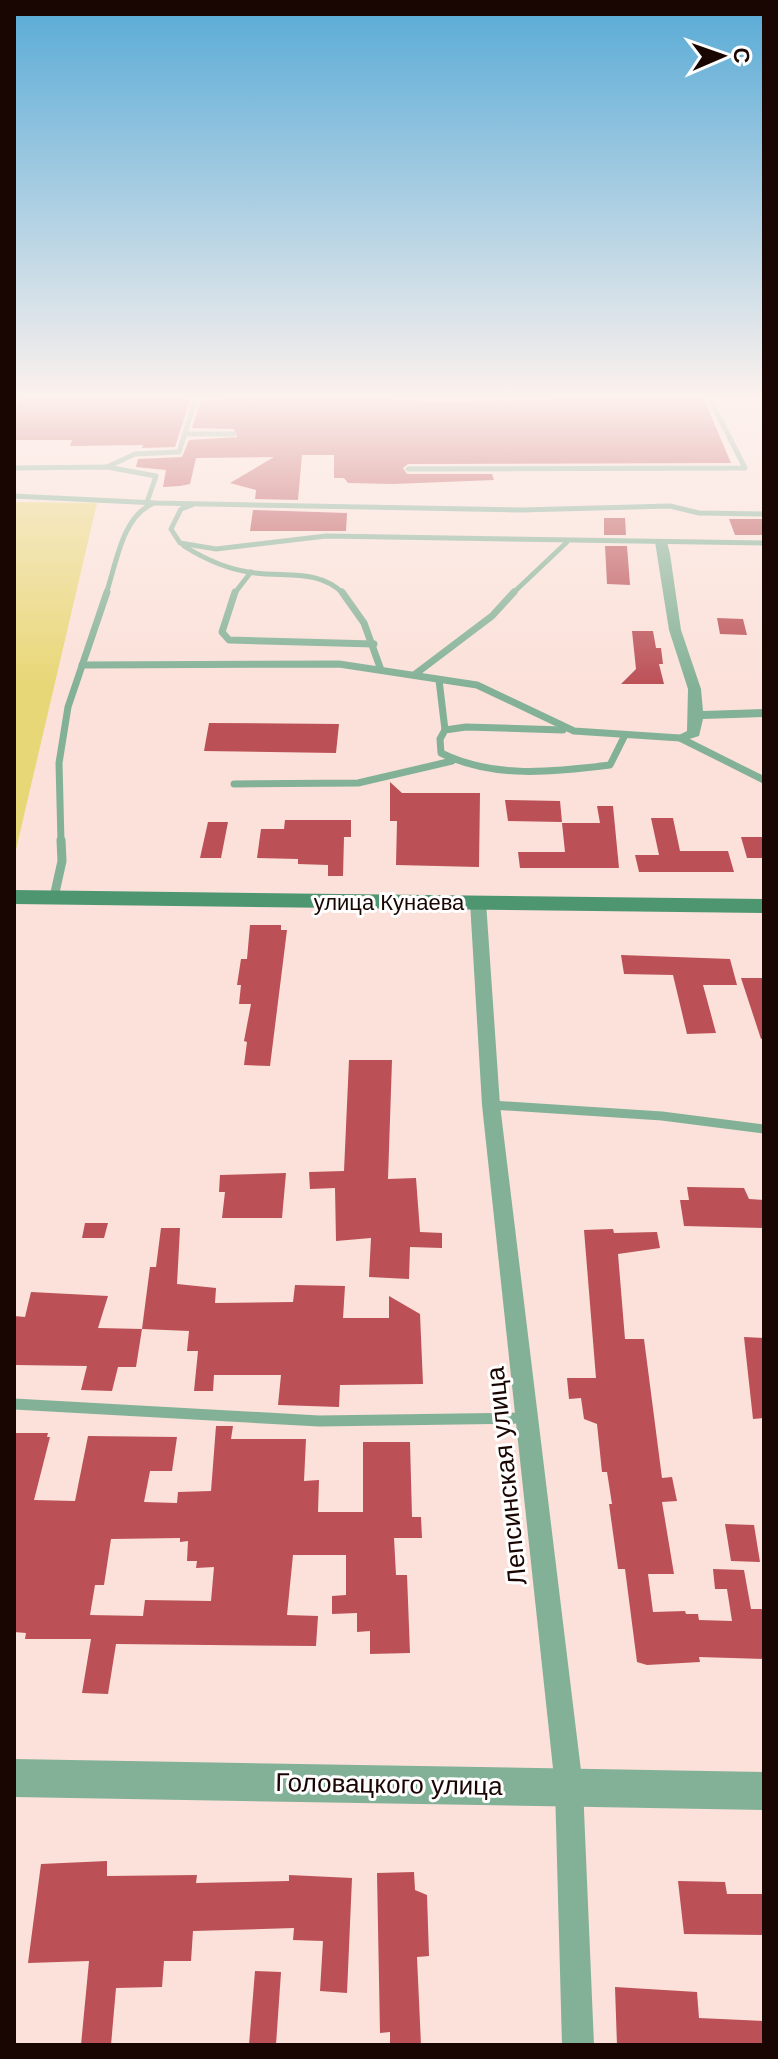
<svg xmlns="http://www.w3.org/2000/svg" width="778" height="2059" font-family="Helvetica,sans-serif">
<style>
.green{fill:#e8d776}
.building{fill:#bb5056;fill-rule:evenodd}
.lines{fill:none;stroke-linecap:round;stroke-linejoin:round}
.service-far3{stroke:#83b197;stroke-width:5}
.service-far2{stroke:#83b197;stroke-width:7}
.service-far1{stroke:#83b197;stroke-width:9}
.service{stroke:#83b197;stroke-width:11}
.minor{fill:#83b197;fill-rule:evenodd}
.tertiary{fill:#83b197;fill-rule:evenodd}
.secondary{fill:#4d9670;fill-rule:evenodd}
.labels{text-anchor:middle;dominant-baseline:central;stroke-width:6;stroke-linejoin:round;paint-order:stroke}
.street-label{font-size:22px;fill:#190602;stroke:#fff}
.near-street-label{font-size:26px;fill:#190602;stroke:#fff}
</style>
<rect width="100%" height="100%" fill="#fbe1d9"/>
<!-- green -->
<path class="green" d="M14,502L97,503L14,858Z"/>
<!-- building -->
<g class="building">
<path d="M20,397H178L190,400L175,447L142,448L143,445L70,446L72,440H14V412Z"/>
<path d="M320,397L437,401L703,397L731,463L408,464L403,468L407,474H492L494,480L393,484L348,483L344,478H334V455H302L298,500L255,499L256,490L230,483L274,457L196,458L190,484L180,486L163,487L166,470L136,467L138,459L182,457L189,440L237,437L234,429L192,428L201,400Z"/>
<path d="M253,510L347,513L346,531H250Z"/>
<path d="M604,518H625L626,535H604Z"/>
<path d="M729,519H764V535H735Z"/>
<path d="M605,546H627L630,585L607,584Z"/>
<path d="M717,618L743,619L747,635L720,634Z"/>
<path d="M632,631H653L656,648H661L663,664H659L664,684H621L636,669Z"/>
<path d="M209,723L339,724L336,753L204,751Z"/>
<path d="M390,782L402,793H480L479,867L396,865L397,821H390Z"/>
<path d="M505,800L560,801L562,822L508,821Z"/>
<path d="M597,806H613L619,868H520L518,852H565L562,823H600Z"/>
<path d="M651,818H673L680,851H728L734,872H639L635,855H659Z"/>
<path d="M285,820H351V837H344L343,876H328V865L298,864V859L257,858L261,829H284Z"/>
<path d="M208,822H228L221,858H200Z"/>
<path d="M741,837H764V858H747Z"/>
<path d="M250,925H281V930H287L270,1066L244,1065L247,1042L244,1041L251,1004H239L241,985H237L241,959H247Z"/>
<path d="M621,955L730,959L737,985H703L716,1033L687,1034L673,975L624,974Z"/>
<path d="M741,978H764V1038L761,1039Z"/>
<path d="M349,1060H392L388,1179L416,1178L420,1232L442,1233V1248L410,1247L409,1279L369,1277L371,1238L336,1241L335,1188L310,1189L309,1172L344,1171Z"/>
<path d="M286,1173L282,1218H222L225,1192H219L220,1175Z"/>
<path d="M687,1187L744,1188L749,1199L764,1200V1228L684,1226L680,1200H689Z"/>
<path d="M85,1223H108L104,1238H82Z"/>
<path d="M161,1228H180L177,1284L216,1288L215,1303L293,1302L295,1285L345,1286L343,1318H389V1296L420,1314L423,1384L340,1385L339,1407L278,1405L281,1375H214L213,1391H194L198,1351H187L189,1331L142,1329L150,1267H156Z"/>
<path d="M613,1229L614,1233L657,1232L660,1248L618,1254L625,1339H644L662,1478L672,1477L677,1501L662,1502L674,1574H648L653,1612L685,1611L686,1614H698L699,1620L732,1621L727,1589H715L713,1569L744,1570L751,1609H764V1659L699,1657L700,1662L647,1665L637,1662L625,1569H618L609,1504H612L607,1472H602L597,1424L584,1419L581,1398L569,1399L567,1378H596L584,1230Z"/>
<path d="M31,1292L108,1296L98,1328L142,1329L136,1367H118L112,1391L81,1390L87,1366L14,1365V1316L25,1317Z"/>
<path d="M744,1337L764,1338V1418L753,1419Z"/>
<path d="M216,1426H233L231,1439H306L304,1481L319,1480L318,1512H363V1442H410L412,1517H421L422,1538H394L396,1575H407L410,1653L370,1654V1631L357,1632V1613L332,1614V1596L346,1595V1555H293L287,1615L318,1616L316,1646L116,1644L108,1694L82,1693L91,1639H25L26,1633L14,1632V1433H48L47,1437H50L34,1500L75,1501L88,1436L177,1437L172,1471H150L144,1502L177,1503L178,1492L211,1491ZM180,1538V1542L188,1541L187,1561H197L196,1568L214,1567L211,1601L145,1600L143,1616L90,1615L95,1585H104L111,1539Z"/>
<path d="M725,1524L754,1525L760,1562L731,1561Z"/>
<path d="M107,1861V1876L197,1875L196,1883L289,1881V1875L352,1878L347,1993L320,1991L323,1941L293,1940L294,1928L193,1931L191,1961H164L162,1987L116,1988L111,2045H81L89,1961L28,1963L41,1864Z"/>
<path d="M414,1872L415,1890L427,1895L429,1956L417,1957L421,2045H390V2032L380,2033L377,1873Z"/>
<path d="M678,1881L725,1882L727,1894H764V1935L684,1934Z"/>
<path d="M255,1971L281,1972L276,2045H249Z"/>
<path d="M615,1987L697,1992L699,2018L764,2021V2045H617Z"/>
</g>
<g class="lines">
<!-- service-far3 -->
<g class="service-far3">
<path d="M184,434H233"/>
<path d="M107,467L135,454L179,452L196,398"/>
<path d="M14,468L107,467L156,476L147,502"/>
<path d="M408,469L745,468L709,397"/>
<path d="M14,496L156,503L521,510L670,506L699,513L764,514"/>
<path d="M192,505L181,509L171,529L180,543L216,549L326,536L764,543"/>
<path d="M184,546C206,560 229,570 255,573C287,577 319,569 344,594"/>
<path d="M106,594C116,565 122,517 152,504"/>
<path d="M234,594L251,572"/>
<path d="M512,594L567,542"/>
</g>
<!-- service-far2 -->
<g class="service-far2">
<path d="M235,592L222,632L229,640L374,644"/>
<path d="M342,592L364,623L381,670"/>
<path d="M82,665L339,664L477,685L574,731L680,738L764,780"/>
<path d="M414,675L492,616L514,592"/>
<path d="M439,680L445,730"/>
<path d="M563,730L466,727L445,730L440,739L441,753C493,779 554,772 610,765L625,735"/>
<path d="M234,784L358,783L452,761"/>
<path d="M61,842L59,763L68,707L107,592"/>
</g>
<!-- service-far1 -->
<g class="service-far1">
<path d="M54,897L62,861L61,840"/>
<path d="M491,1105L662,1116L764,1129"/>
</g>
<!-- service -->
<path class="service" d="M14,1404L319,1421L527,1418"/>
<!-- minor -->
<g class="minor">
<path d="M661,539L667,542L670,554L681,630L701,689L703,711L764,709V717L703,719L699,736L680,742L673,738L687,731L688,689L669,630L655,542Z"/>
<path d="M478,897L486,902L500,1105L583,1787L594,2045H562L555,1787L482,1105L470,902Z"/>
</g>
<!-- tertiary -->
<path class="tertiary" d="M14,1759L764,1772V1810L14,1797Z"/>
<!-- secondary -->
<path class="secondary" d="M14,890L764,899V913L14,904Z"/>
</g>
<!-- sky -->
<linearGradient id="sky" x2="0" y2="1"><stop stop-color="#57aad6"/><stop offset="0.58" stop-color="#fdf2ee"/><stop offset="1" stop-color="#fdf2ee" stop-opacity="0"/></linearGradient>
<rect width="778" height="686" fill="url(#sky)"/>
<g class="labels">
<!-- street labels -->
<g class="street-label">
<text x="389" y="902">улица Кунаева</text>
</g>
<!-- near-street labels -->
<g class="near-street-label">
<text transform="translate(506 1476) rotate(-96)">Лепсинская улица</text>
<text transform="translate(389 1784) rotate(1)">Головацкого улица</text>
</g>
</g>
<!-- border -->
<rect width="778" height="2059" fill="none" stroke="#190602" stroke-width="32"/>
<!-- north arrow -->
<g transform="translate(722 56) rotate(88)" stroke="#ffffff" stroke-width="6" paint-order="stroke">
<path d="M0-6L14 30L0 20L-14 30Z" fill="#190602"/>
<text y="-12" font-size="22" font-weight="bold" text-anchor="middle" fill="#190602">С</text>
</g>
</svg>
